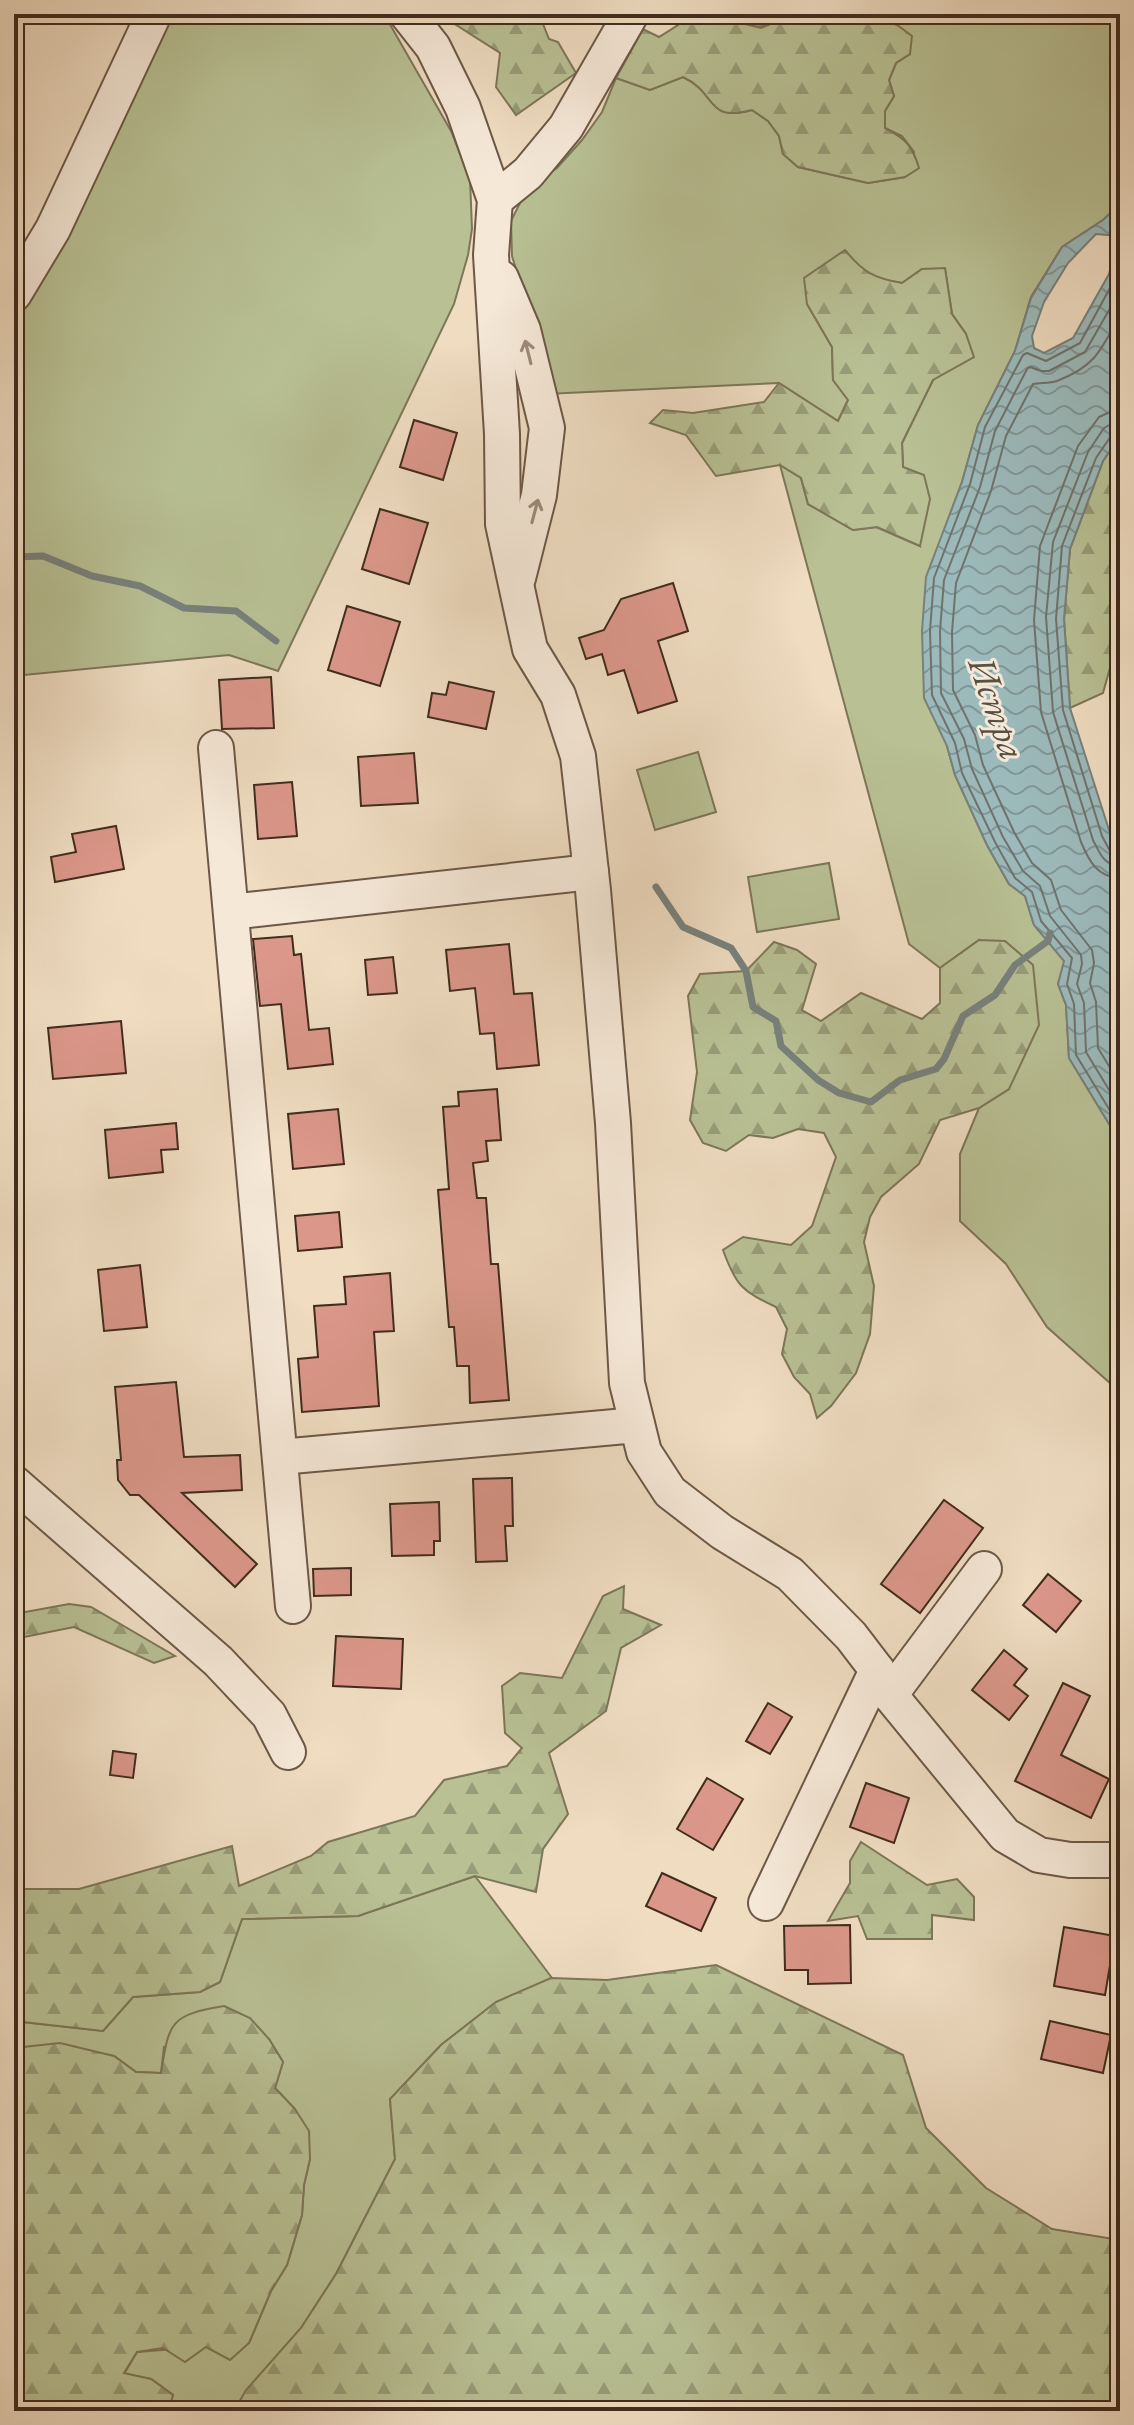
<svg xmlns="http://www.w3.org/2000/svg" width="1134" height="2425" font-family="'EB Garamond',serif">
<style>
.green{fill:#b8c094;stroke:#7d7658;stroke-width:2}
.forest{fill:url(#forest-firs);stroke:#7d7658;stroke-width:2}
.water{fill:url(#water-waves);stroke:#78817c;stroke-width:2;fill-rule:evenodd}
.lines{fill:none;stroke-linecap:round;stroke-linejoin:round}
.shore{stroke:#6f736c;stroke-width:2}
.stream{stroke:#78817c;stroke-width:7}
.building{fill:#db978a;stroke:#422c1d;stroke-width:2}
.minor-casing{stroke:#6d5846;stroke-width:38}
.minor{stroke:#f5e8d7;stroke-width:34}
.oneway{stroke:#9c8a7a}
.labels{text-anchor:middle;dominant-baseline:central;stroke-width:6;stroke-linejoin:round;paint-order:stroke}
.water-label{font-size:38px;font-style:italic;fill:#585044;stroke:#f5e8d7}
</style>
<defs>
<pattern id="forest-firs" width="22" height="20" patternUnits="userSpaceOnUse" patternTransform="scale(2)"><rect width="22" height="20" fill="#b8c094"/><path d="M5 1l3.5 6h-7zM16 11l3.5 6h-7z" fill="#979c78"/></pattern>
<pattern id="water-waves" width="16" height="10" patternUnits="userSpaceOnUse" patternTransform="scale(2)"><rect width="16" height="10" fill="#9cbabb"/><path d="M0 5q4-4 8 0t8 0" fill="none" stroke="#819797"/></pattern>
</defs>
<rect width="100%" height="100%" fill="#efdcc1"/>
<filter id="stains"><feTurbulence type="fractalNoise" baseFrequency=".0025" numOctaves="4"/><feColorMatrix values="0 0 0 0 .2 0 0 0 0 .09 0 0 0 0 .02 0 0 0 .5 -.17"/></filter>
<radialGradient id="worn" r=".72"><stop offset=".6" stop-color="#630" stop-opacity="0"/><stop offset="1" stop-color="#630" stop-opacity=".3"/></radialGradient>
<!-- green -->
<g class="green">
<path d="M172,14H384L451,131L470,179L472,229L468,255L454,304L278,671L229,655L14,676V321L65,237Z"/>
<path d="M729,14H844C823,27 816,22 794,14C767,26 754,35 729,14Z"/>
<path d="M880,14H1120V204L1103,220L1062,247L1031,297L1015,351L978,425L962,482L927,577L947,746L955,775L987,845L1009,884L1025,896L1034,925L1065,961L1058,984L1066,1005L1069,1058L1120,1142V1392L1047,1327L1006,1264L960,1221V1154L979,1108L1009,1089L979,940L940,968L909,944L780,465L801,478L808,504L853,530L876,527L920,546L903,467L902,443L933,380L966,334L952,314L945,269H922L902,283L879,279L860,268L807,304L832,347L833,380L848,400L838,421L779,383L546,394L538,321L522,289L512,256L511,221L528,187L557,168L582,140L602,112L616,78L650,90L683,77C716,92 708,123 752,110L768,121L779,136L783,154L798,167L868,183L905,177L914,152L902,136L885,128V111L894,96L889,80L896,63L910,54L898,25L881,19Z"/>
<path d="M698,752L716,812L655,830L637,770Z"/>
<path d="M829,863L839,919L757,932L748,877Z"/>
<path d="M475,1876L552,1978L496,2002L441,2045L390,2099L395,2159L336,2274L301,2328L247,2390L234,2411H168L173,2395L151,2379L124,2374L137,2352L249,2343L271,2291L287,2265L302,2215L304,2185L310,2159L295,2109L275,2088L283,2062L269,2039L164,2047L161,2073L136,2072L114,2056L34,2047L14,2048V2021L103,2031L133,1997L200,1992L220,1982L242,1919L358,1916Z"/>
</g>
<!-- forest -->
<g class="forest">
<path d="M439,14H539L549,39L558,42L576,73L516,115L496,87L500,53Z"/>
<path d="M681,14H729L745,24L761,28L794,14L811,20L829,23L844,14H880L881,19L897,25L912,36L910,54L896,63L889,80L894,96L885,111V128C906,139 912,145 919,168L905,177L868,183L798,167L783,154L779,136L768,121L752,110C705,123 718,93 683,77L650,90L616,78L643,29L659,37L678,25Z"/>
<path d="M845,250C863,272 873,278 902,283L922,269L945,268L952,314L966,334L974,357L933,380L902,443L903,467L924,475L930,499L920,546L877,527L853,530L808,504L801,478L780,465L716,476L686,435L650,423L663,410L693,413L764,402L779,383L838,421L848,400L833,380L832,347L807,304L804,278Z"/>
<path d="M1120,436V632L1103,693L1070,708L1064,619L1070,549L1103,461Z"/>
<path d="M979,940L1005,941L1033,965L1039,1025L1009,1089L979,1108L940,1120L919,1164L881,1197L870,1217L864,1242L874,1286L870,1334L856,1373L831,1406L817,1418L810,1394L794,1377L782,1354L787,1329L776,1307C742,1291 736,1286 723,1250L743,1237L791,1245L812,1226L836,1157L824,1133L798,1129L773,1138L749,1135L726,1151L703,1143L690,1120L697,1072L688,996L700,974L746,971L774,942L797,950L816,964L802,1010L821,1021L861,993L922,1019L940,1003V968Z"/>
<path d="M624,1586L623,1609L661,1625L621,1648L606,1711L549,1753L568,1814L543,1849L536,1892L475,1876L358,1916L242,1919L220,1982L200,1992L133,1997L103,2031L14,2021V1889H79L232,1846L239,1886L311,1856L328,1842L415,1816L444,1780L507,1766L522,1748L505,1733L502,1686L520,1673L562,1678L603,1596Z"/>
<path d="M69,1604L91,1607L175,1656L154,1663L74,1627L14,1639V1614Z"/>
<path d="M861,1842L927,1885L957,1879L974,1897V1920L932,1915V1939H867L858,1916L828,1921L850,1883V1861Z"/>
<path d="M716,1965L903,2055L926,2128L986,2188L1052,2229L1120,2240V2411H234L246,2390L301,2328L336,2274L395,2159L390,2099L441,2045L496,2002L551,1978L607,1980Z"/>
<path d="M224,2006L250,2018L269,2039L283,2062L275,2088L295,2109L309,2131L310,2159L304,2185L302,2215L287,2265L271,2291L249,2343L230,2360L206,2347L185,2362L163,2348L137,2352L124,2373L151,2379L173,2395L168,2411H14V2048L60,2043L114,2056L136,2072L161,2073C169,2022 170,2015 224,2006Z"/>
</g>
<!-- water -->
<path class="water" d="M1120,204V436L1103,461L1070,549L1064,619L1070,708L1110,833L1120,855V1142L1069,1058L1066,1005L1058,984L1064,961L1034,925L1025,896L1009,884L987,845L955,775L947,746L924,698L922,631L926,577L962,482L978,425L1015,351L1031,298L1062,247L1103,220ZM1096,234L1119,236L1109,274L1073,338L1044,353L1034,348L1032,336L1044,302L1068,263Z"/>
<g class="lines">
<!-- shore -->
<g class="shore">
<path d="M1120,262L1116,277L1080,343L1046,361L1027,353L1023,355L985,427L970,484L934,578L930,631L932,695L955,743L962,773L995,842L1015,878L1032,892L1041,921L1072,958L1067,984L1074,1004L1076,1055L1120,1127"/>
<path d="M1120,291L1085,352L1049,371H1041L1030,367L1027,369L995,431L980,487L944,580L940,631L941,693L964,739L972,769L1003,837L1023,871L1040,886L1050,916L1081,955L1082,964L1077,984L1084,1003L1086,1052L1120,1108"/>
<path d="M1120,315C1101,350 1096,366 1057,381C1048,384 1040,382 1033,384L1006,436L991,491L956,583L952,632L953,690L975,735L983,765L1014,832L1032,863L1051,880L1061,910L1092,950L1094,963L1090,983L1096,1002L1098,1048L1120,1084"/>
<path d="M1120,411L1110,412L1099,417L1078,446L1040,546L1034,620L1041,712L1081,842C1089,861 1097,877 1120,878"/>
<path d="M1120,423L1111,424L1104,428L1088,452L1053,542L1046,617L1053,712L1093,840C1100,854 1104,865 1120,866"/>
<path d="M1120,433L1111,436L1096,458L1062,546L1056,619L1063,710L1102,836L1111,853L1120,856"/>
</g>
<!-- stream -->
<g class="stream">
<path d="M14,557L43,556L92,576L140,586L184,608L236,611L276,641"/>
<path d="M656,887L683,927L731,948L746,971L753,1007L776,1021L781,1046L818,1080L839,1093L871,1102L900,1080L936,1069L944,1059L963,1016L995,995L1015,965L1048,941L1050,933"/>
</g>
</g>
<!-- building -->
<g class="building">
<path d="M414,420L457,433L443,480L400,467Z"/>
<path d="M380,509L428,523L409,584L362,569Z"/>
<path d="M673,583L688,631L658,641L677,701L638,713L624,670L608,675L602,654L586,659L579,638L604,630L621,599Z"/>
<path d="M347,606L400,622L380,686L328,670Z"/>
<path d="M271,677L274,728L222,729L219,680Z"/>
<path d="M449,682L494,692L486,729L428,717L432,693L446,695Z"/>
<path d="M414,753L418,803L361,806L358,757Z"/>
<path d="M292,782L297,836L258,839L254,785Z"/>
<path d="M116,826L124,869L55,882L51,857L76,852L72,834Z"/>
<path d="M292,936L294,955L301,954L309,1030L329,1028L333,1064L288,1069L281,1004L260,1006L253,939Z"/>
<path d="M509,944L514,994L532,993L539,1065L497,1069L494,1033L480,1034L475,988L450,991L446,950Z"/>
<path d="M393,957L397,993L368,995L365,960Z"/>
<path d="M121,1021L126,1073L53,1079L48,1028Z"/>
<path d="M497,1089L501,1140L486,1141L488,1161L473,1163L477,1198H486L491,1264H498L509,1400L470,1403L469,1366H457L454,1327H449L438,1190L449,1189L443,1107L459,1106L458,1092Z"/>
<path d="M338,1109L344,1164L293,1169L288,1114Z"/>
<path d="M176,1123L178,1149L161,1150L163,1172L109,1178L105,1130Z"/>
<path d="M339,1212L342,1247L298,1251L295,1216Z"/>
<path d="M140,1265L147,1327L104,1331L98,1270Z"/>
<path d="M390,1273L394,1331L374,1332L379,1406L302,1412L298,1359L318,1357L314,1306L346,1304L344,1277Z"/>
<path d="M176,1382L184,1457L240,1455L242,1490L182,1493L257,1564L235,1587L139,1495H130L118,1480L117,1460H121L115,1387Z"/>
<path d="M512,1478L513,1526H505L507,1561L476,1562L473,1479Z"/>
<path d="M944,1500L983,1528L920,1613L881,1584Z"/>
<path d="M439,1502L440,1541H434V1555L392,1556L390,1504Z"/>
<path d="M351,1568V1595L314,1596L313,1569Z"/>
<path d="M1048,1574L1081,1601L1056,1632L1023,1605Z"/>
<path d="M336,1636L403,1639L401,1689L333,1686Z"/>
<path d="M1004,1650L1027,1669L1014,1685L1028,1696L1009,1720L972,1690Z"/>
<path d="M1063,1683L1090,1696L1061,1755L1109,1779L1091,1818L1015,1781Z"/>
<path d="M768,1703L792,1717L770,1754L746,1741Z"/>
<path d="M113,1751L136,1754L133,1778L110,1775Z"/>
<path d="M707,1778L743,1799L713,1850L677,1829Z"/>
<path d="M866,1783L909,1798L894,1843L850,1827Z"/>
<path d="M662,1873L716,1898L701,1931L646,1906Z"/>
<path d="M850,1925L851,1983L808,1984V1970H785L784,1926Z"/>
<path d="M1064,1927L1115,1936L1105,1995L1054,1986Z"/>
<path d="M1050,2021L1111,2035L1103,2073L1041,2059Z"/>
</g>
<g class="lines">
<defs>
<g id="minor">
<path d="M407,14L433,47L463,108L495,200L491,255L502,434L503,524L530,649L558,695L578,756L593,890L613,1123L627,1383L644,1452L670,1492L722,1532L790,1574L851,1636L877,1670L890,1695L1005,1835L1039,1855L1070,1860H1120"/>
<path d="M495,200L528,173L566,127L631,14"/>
<path d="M501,278L523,330L547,428L539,495L518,578"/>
<path d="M14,294L53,229L154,14"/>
<path d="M216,748L293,1606"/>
<path d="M231,912L591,872"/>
<path d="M280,1457L637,1425"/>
<path d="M14,1483L218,1661L269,1715L288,1752"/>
<path d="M890,1695L984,1569"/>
<path d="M766,1903L877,1670"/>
</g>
</defs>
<!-- minor casing -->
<use href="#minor" class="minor-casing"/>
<!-- minor -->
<use href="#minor" class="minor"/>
</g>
<!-- one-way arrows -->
<defs><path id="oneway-shaft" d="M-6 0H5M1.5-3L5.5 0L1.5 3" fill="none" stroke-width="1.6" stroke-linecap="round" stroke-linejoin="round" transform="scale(2)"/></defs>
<g class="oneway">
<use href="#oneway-shaft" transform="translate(528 352) rotate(-104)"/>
<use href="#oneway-shaft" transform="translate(535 511) rotate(-75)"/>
</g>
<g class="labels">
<!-- water labels -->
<g class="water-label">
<text transform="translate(998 708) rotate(71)">Истра</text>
</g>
</g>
<!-- margin -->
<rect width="1134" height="2425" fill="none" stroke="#efdcc1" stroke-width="48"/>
<rect x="16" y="16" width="1102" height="2393" fill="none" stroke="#422c1d" stroke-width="4"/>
<rect x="24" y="24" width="1086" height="2377" fill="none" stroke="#422c1d" stroke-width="2"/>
<rect width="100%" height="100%" filter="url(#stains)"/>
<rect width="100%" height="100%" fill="url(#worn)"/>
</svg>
